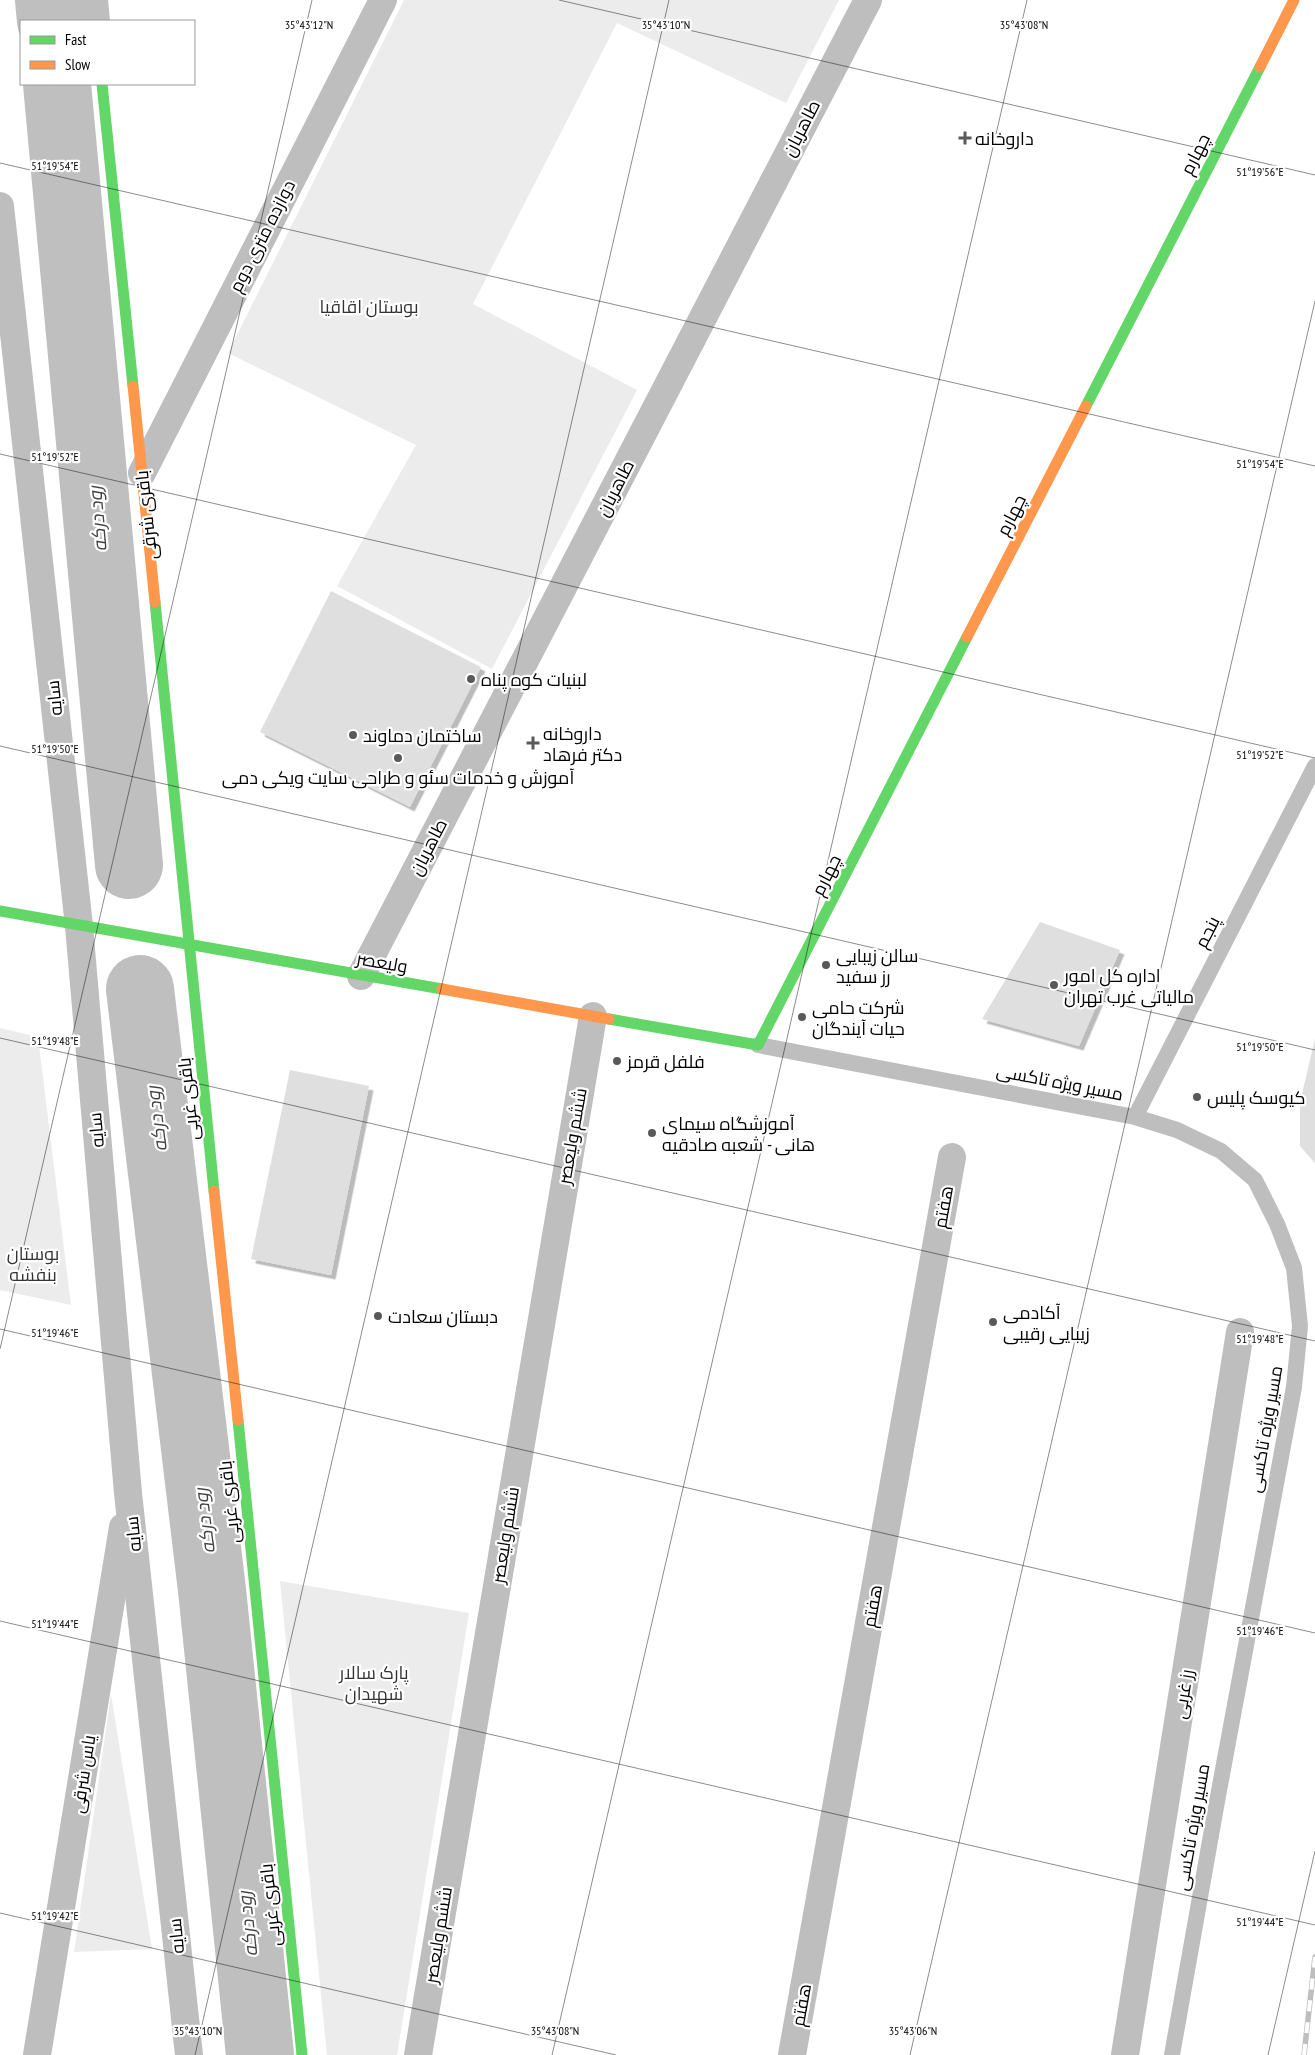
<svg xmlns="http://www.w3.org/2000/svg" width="1315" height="2055" font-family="'PT Sans Narrow',Cairo,sans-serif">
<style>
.green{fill:#ececec}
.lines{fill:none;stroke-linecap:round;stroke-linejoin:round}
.river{stroke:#bfbfbf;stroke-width:68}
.building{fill:#dfdfdf;filter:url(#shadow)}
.lane{stroke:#bebebe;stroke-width:16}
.street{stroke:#bebebe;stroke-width:28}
.fast{stroke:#63d668;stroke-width:11}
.slow{stroke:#ff974d;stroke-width:11}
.rail-casing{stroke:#bebebe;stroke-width:5.5}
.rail{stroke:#fff;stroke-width:4;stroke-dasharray:11;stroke-linecap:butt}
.ticks{fill:none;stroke:#000;stroke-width:1;stroke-opacity:0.45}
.poi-dot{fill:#595959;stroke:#fff;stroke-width:2}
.labels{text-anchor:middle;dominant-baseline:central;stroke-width:4.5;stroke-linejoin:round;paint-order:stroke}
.street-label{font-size:18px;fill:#000;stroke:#fff}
.poi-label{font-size:18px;fill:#000;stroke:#fff;text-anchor:start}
.park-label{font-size:18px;fill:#333;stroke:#fff}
.water-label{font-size:19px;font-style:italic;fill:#444;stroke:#fff}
.ticks-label{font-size:12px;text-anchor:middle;fill:#000;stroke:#fff;stroke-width:4.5;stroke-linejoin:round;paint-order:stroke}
</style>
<defs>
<filter id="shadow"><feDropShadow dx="4.5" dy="4.5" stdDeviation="0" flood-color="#0004"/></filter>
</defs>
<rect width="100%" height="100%" fill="#fff"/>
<!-- green -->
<g class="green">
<path d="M404,0H839L786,103L617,23L473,304L637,390L492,669L337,586L416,445L228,353Z"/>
<path d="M0,1028L38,1037L71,1305L0,1290Z"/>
<path d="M280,1581L469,1613L397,2055H327Z"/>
<path d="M111,1694L152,1949L74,1952Z"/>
</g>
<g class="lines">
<!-- river -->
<g class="river">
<path d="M49,0L51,21"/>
<path d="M57,84L129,865"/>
<path d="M140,989L212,1590L260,2055"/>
</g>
</g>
<!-- building -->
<g class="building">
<path d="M331,591L481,667L410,807L260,732Z"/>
<path d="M1040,922L1120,950L1079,1046L982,1019Z"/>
<path d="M1315,1039V1163L1300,1146V1102Z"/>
<path d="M290,1070L369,1086L331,1275L251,1259Z"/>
</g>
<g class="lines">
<!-- lane -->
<g class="lane">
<path d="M758,1045L1135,1117L1177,1130L1221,1151L1255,1180L1277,1224L1294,1268L1300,1326L1294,1387L1216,1807L1172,2055"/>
<path d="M1135,1117L1315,766"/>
</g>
<!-- street -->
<g class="street">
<path d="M94,0L96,21"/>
<path d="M0,206L79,926L128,1493L189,2055"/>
<path d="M142,473L383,0"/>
<path d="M361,976L868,0"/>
<path d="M37,2055L123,1527"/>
<path d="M418,2055L593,1016"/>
<path d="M792,2055L952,1157"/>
<path d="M1125,2055L1240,1332"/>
</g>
<!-- fast -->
<g class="fast">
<path d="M102,84L133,386"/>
<path d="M1086,406L1260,67"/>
<path d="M155,602L214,1191"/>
<path d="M0,911L442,989"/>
<path d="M609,1019L758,1045L967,637"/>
<path d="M238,1420L302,2055"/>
</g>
<!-- slow -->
<g class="slow">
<path d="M1260,67L1294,0"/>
<path d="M133,386L155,602"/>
<path d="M967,637L1086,406"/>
<path d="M442,989L609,1019"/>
<path d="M214,1191L238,1420"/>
</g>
<defs>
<path id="rail" d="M1304,2055L1315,1957"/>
</defs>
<!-- rail casing -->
<use href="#rail" class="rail-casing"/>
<!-- rail -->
<use href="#rail" class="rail"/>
</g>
<!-- ticks -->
<path class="ticks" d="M559,0L1315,175M0,163L1315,466M0,454L1315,758M0,746L1315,1050M0,1038L1315,1341M0,1329L1315,1633M0,1349L312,0M0,1621L1315,1925M0,1913L616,2055M195,2055L669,0M552,2055L1027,0M910,2055L1315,301M1268,2055L1315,1851"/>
<!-- markers -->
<g class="poi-dot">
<path d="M962.5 130.5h5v5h5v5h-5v5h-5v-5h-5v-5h5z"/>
<circle cx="471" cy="679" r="5"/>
<circle cx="353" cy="735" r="5"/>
<path d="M530.5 735.5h5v5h5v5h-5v5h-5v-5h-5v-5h5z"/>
<circle cx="398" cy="758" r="5"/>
<circle cx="826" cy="965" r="5"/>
<circle cx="1054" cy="985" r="5"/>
<circle cx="802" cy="1017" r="5"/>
<circle cx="617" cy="1061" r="5"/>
<circle cx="1197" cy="1097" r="5"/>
<circle cx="652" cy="1133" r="5"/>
<circle cx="378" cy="1316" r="5"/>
<circle cx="993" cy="1322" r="5"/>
</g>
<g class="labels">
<!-- street labels -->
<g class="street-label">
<text transform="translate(801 128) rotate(-63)">طاهریان</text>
<text transform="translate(1195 154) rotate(-63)">چهارم</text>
<text transform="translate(262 236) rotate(-63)">دوازده متری دوم</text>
<text transform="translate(615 488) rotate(-63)">طاهریان</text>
<text transform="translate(146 515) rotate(-96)">باقری شرقی</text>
<text transform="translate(1011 515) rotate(-63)">چهارم</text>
<text transform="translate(54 698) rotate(-96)">سایه</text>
<text transform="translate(428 847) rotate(-63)">طاهریان</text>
<text transform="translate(826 875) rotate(-63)">چهارم</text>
<text transform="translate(1207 932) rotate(-63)">پنجم</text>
<text transform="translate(382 962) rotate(10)">ولیعصر</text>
<text transform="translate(1060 1082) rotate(11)">مسیر ویژه تاکسی</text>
<text transform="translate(188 1099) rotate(-96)">باقری غربی</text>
<text transform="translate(96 1130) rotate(-95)">سایه</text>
<text transform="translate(572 1136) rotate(-80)">ششم ولیعصر</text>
<text transform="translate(943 1207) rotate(-80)">هفتم</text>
<text transform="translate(1265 1429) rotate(-80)">مسیر ویژه تاکسی</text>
<text transform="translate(229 1502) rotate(-96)">باقری غربی</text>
<text transform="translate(133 1534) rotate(-96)">سایه</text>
<text transform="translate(505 1535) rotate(-81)">ششم ولیعصر</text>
<text transform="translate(872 1606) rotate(-80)">هفتم</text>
<text transform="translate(1183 1694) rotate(-81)">رز غربی</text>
<text transform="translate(83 1774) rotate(-81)">یاس شرقی</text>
<text transform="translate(1192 1827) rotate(-80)">مسیر ویژه تاکسی</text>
<text transform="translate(270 1905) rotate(-96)">باقری غربی</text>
<text transform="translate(438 1935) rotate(-81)">ششم ولیعصر</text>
<text transform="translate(176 1936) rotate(-96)">سایه</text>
<text transform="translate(801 2005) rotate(-80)">هفتم</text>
</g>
<!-- poi labels -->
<g class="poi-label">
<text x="975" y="138">داروخانه</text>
<text x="481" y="679">لبنیات کوه پناه</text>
<text x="543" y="733">داروخانه<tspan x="543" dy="21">دکتر فرهاد</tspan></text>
<text x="363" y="735">ساختمان دماوند</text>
<text x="398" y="777" text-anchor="middle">آموزش و خدمات سئو و طراحی سایت ویکی دمی</text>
<text x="836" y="955">سالن زیبایی<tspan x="836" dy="21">رز سفید</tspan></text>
<text x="1064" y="975">اداره کل امور<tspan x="1064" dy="21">مالیاتی غرب تهران</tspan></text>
<text x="812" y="1007">شركت حامی<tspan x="812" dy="21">حيات آيندگان</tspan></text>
<text x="627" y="1061">فلفل قرمز</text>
<text x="1207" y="1097">کیوسک پلیس</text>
<text x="662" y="1123">آموزشگاه سیمای<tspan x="662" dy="21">هانی - شعبه صادقیه</tspan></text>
<text x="1003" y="1312">آکادمی<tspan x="1003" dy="21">زیبایی رقیبی</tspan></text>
<text x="388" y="1316">دبستان سعادت</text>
</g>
<!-- park labels -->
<g class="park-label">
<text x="369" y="306">بوستان اقاقیا</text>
<text x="33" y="1253">بوستان<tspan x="33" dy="21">بنفشه</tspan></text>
<text x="374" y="1672">پارک سالار<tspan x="374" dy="21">شهیدان</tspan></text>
</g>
<!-- water labels -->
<g class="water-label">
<text transform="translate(97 519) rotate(-95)">رود درکه</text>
<text transform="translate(156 1119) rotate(-97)">رود درکه</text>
<text transform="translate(204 1521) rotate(-97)">رود درکه</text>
<text transform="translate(247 1924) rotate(-96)">رود درکه</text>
</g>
</g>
<g class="ticks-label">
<text x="309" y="29">35°43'12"N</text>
<text x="666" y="29">35°43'10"N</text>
<text x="1024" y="29">35°43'08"N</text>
<text x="55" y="170">51°19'54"E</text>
<text x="1260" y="176">51°19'56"E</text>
<text x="55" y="461">51°19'52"E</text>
<text x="1260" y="468">51°19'54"E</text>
<text x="55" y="753">51°19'50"E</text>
<text x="1260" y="759">51°19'52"E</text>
<text x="55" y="1045">51°19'48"E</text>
<text x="1260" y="1051">51°19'50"E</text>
<text x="55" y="1337">51°19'46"E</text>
<text x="1260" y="1343">51°19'48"E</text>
<text x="55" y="1628">51°19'44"E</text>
<text x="1260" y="1635">51°19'46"E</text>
<text x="55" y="1920">51°19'42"E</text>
<text x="1260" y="1926">51°19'44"E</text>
<text x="198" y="2035">35°43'10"N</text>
<text x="555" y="2035">35°43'08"N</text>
<text x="913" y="2035">35°43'06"N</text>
</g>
<!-- legend -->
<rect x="20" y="20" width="175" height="65" fill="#ffffff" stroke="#999999"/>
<rect x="30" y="36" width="25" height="8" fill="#63d668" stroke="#999999"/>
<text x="65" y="45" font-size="15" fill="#000000">Fast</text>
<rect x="30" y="61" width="25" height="8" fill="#ff974d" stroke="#999999"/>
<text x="65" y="70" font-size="15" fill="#000000">Slow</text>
</svg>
